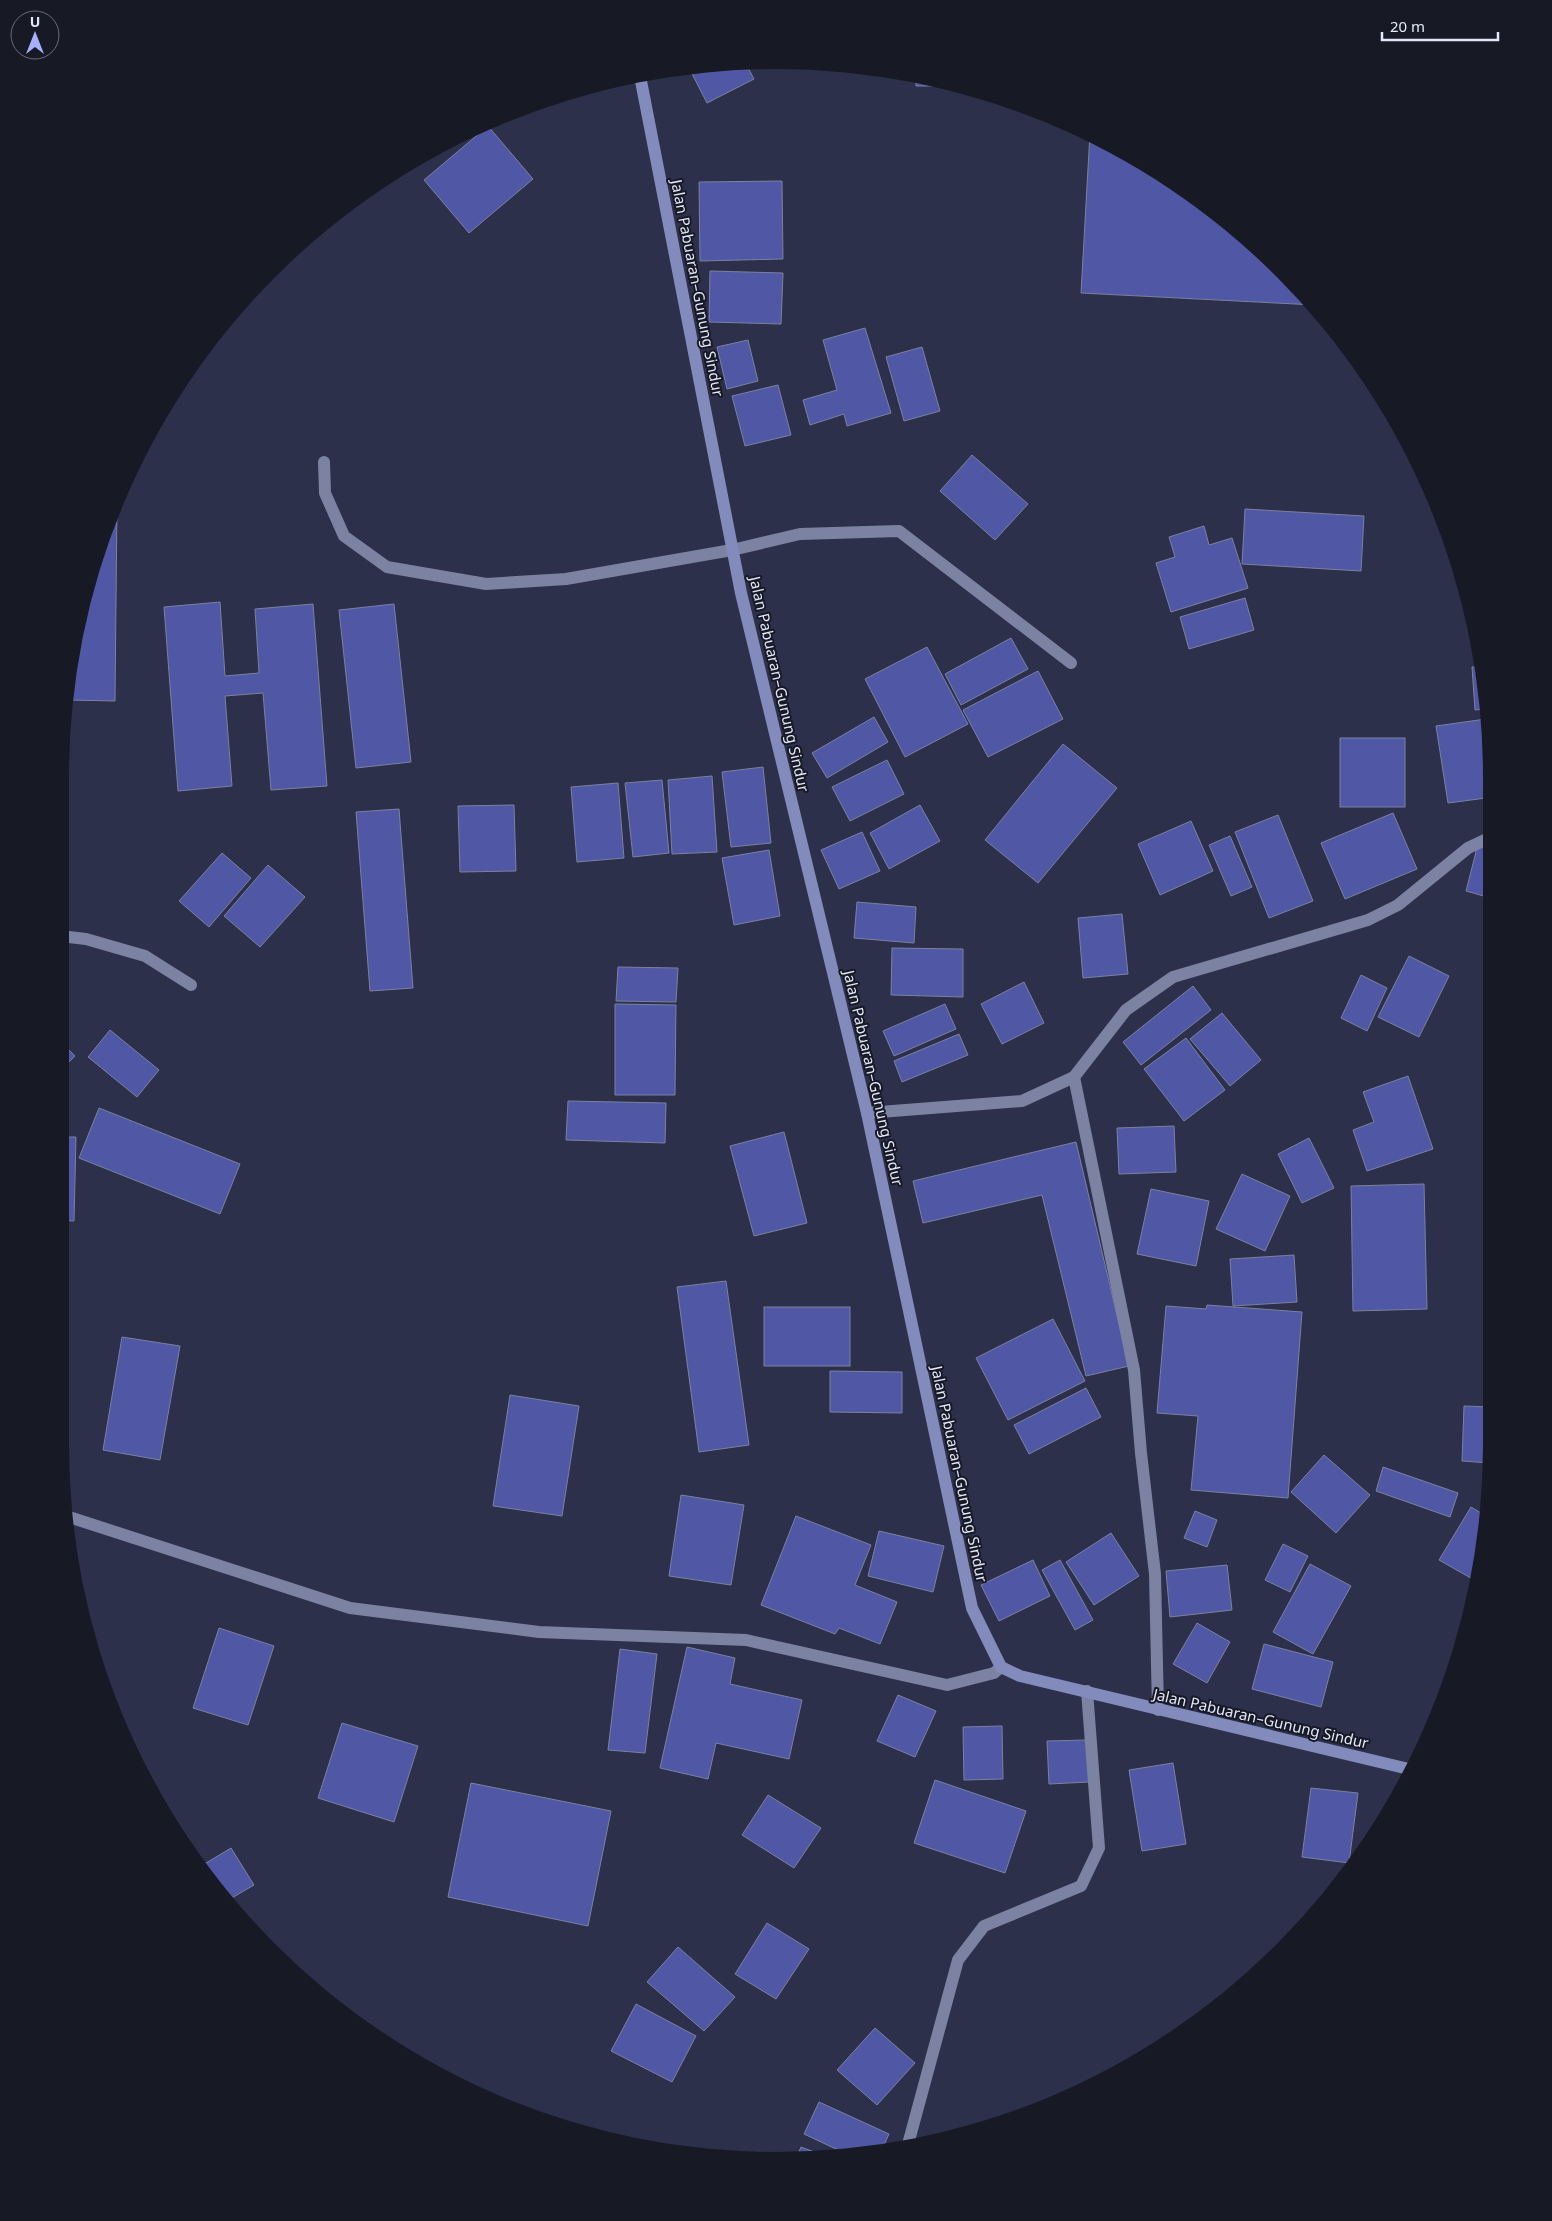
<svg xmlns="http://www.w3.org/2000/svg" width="1552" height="2221" font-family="'Noto Sans',sans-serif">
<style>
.building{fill:#5058a5;stroke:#7b81a0}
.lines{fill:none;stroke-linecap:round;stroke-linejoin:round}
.lane{stroke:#7c82a1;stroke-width:12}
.street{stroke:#7c82a1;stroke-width:12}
.secondary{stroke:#838bbc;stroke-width:12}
.labels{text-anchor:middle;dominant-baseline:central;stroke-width:4;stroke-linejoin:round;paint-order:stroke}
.street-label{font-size:15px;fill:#e4e7f9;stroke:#171925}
</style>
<rect width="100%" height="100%" fill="#2c304a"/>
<!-- building -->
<g class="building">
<path d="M746,64L754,79L707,103L688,66Z"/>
<path d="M916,77L961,84L965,86H916Z"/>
<path d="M488,126L533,179L469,233L424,180Z"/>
<path d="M1090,133L1212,208L1315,305L1081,293Z"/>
<path d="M782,181L783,259L700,261L699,182Z"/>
<path d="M710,271L783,273L781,324L709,322Z"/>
<path d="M865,328L891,413L847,426L844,414L810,425L803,400L837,390L823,340Z"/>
<path d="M748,340L758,381L727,389L717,347Z"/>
<path d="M922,347L940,411L904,421L886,357Z"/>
<path d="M778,385L791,435L745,446L732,396Z"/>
<path d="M972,455L1028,504L995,540L940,491Z"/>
<path d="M117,505L115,701L67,700L74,636L98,546Z"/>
<path d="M1245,509L1364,516L1361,571L1242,564Z"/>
<path d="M1204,526L1209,545L1232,538L1248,588L1171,612L1156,563L1175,557L1169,537Z"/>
<path d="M1245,598L1254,630L1189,649L1180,617Z"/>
<path d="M220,602L225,676L259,673L255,609L313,604L327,786L271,790L263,693L225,696L232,786L178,791L164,607Z"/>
<path d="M394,604L411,762L356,768L339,610Z"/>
<path d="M1011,638L1028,669L961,705L945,674Z"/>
<path d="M927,647L968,724L905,757L865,679Z"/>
<path d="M1472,667H1482L1486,682V709L1475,710Z"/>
<path d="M1038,671L1063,719L988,757L963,710Z"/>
<path d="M874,717L888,742L827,778L812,753Z"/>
<path d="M1486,719V798L1448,803L1436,726Z"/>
<rect x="1340" y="738" width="65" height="69"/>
<path d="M1063,744L1117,788L1038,883L985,840Z"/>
<path d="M887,760L904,794L850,821L832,787Z"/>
<path d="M763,767L771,843L731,847L722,772Z"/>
<path d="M712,776L717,852L672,854L668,780Z"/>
<path d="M662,780L669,853L633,857L625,783Z"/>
<path d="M618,783L624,858L577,862L571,787Z"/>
<path d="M514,805L516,871L460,872L458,806Z"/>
<path d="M920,805L940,841L889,869L870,833Z"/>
<path d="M399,809L413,988L370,991L356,812Z"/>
<path d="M1393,813L1417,869L1345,899L1321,843Z"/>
<path d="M1278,815L1313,901L1269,918L1235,832Z"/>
<path d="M1191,821L1213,871L1160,895L1138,844Z"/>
<path d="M862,832L880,871L839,889L821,850Z"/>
<path d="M1230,836L1252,887L1231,896L1209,845Z"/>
<path d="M1478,844L1487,846V897L1466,891Z"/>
<path d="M769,850L780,916L734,925L722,858Z"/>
<path d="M222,853L251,878L209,927L179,901Z"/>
<path d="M268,865L305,897L260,947L224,916Z"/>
<path d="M857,902L916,907L914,943L854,938Z"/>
<path d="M1122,914L1128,974L1083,978L1078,918Z"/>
<path d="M60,944H64L61,990H60Z"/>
<path d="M892,948L963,949V997L891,995Z"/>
<path d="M1409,956L1449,976L1419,1037L1378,1017Z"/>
<path d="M618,967L678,968L676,1002L616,1001Z"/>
<path d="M1361,975L1387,988L1367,1031L1341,1018Z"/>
<path d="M1024,982L1044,1023L1002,1044L981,1004Z"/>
<path d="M1193,986L1211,1010L1141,1065L1123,1042Z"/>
<path d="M615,1004L676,1005L675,1095H615Z"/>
<path d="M945,1004L956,1029L894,1056L883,1031Z"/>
<path d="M1222,1013L1261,1060L1230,1086L1190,1039Z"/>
<path d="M110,1030L159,1070L137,1097L88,1057Z"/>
<path d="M959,1034L968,1055L902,1082L894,1061Z"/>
<path d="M1186,1038L1225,1090L1184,1121L1144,1069Z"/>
<path d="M60,1041L75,1056L60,1071Z"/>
<path d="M1408,1076L1433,1149L1367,1171L1353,1130L1374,1122L1363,1092Z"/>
<path d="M568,1101L666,1103L665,1143L566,1140Z"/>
<path d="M99,1108L240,1164L220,1214L79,1158Z"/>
<path d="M1174,1126L1176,1172L1119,1174L1117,1128Z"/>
<path d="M784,1132L807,1223L754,1236L730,1146Z"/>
<path d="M60,1137H76L74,1221L60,1220Z"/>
<path d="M1309,1138L1334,1188L1302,1203L1278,1154Z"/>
<path d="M1076,1142L1129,1366L1086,1376L1042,1195L923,1223L913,1181Z"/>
<path d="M1242,1174L1290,1196L1265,1251L1216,1229Z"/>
<path d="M1424,1184L1427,1309L1353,1311L1351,1186Z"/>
<path d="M1151,1189L1209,1201L1196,1266L1137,1254Z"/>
<path d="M1294,1255L1297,1302L1233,1306L1230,1259Z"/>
<path d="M726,1281L749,1445L699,1452L677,1287Z"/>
<path d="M1207,1305L1302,1312L1288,1498L1191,1490L1198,1416L1157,1413L1166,1306L1206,1309Z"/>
<rect x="764" y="1307" width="86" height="59"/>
<path d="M1053,1319L1085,1381L1008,1420L976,1358Z"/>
<path d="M122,1337L180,1346L160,1460L103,1450Z"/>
<path d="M830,1371L902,1372V1413L830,1412Z"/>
<path d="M1086,1388L1101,1417L1029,1454L1014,1425Z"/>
<path d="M510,1395L579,1406L562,1516L493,1506Z"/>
<path d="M1464,1406L1490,1407V1463L1462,1461Z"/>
<path d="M1324,1455L1370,1495L1336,1533L1291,1492Z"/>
<path d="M1383,1467L1458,1493L1450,1517L1376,1491Z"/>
<path d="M681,1495L744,1505L731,1585L669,1576Z"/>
<path d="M1471,1507L1486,1516L1476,1581L1439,1560Z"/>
<path d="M1195,1511L1217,1520L1207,1547L1184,1538Z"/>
<path d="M796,1516L871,1545L855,1585L897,1602L880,1644L839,1628L835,1634L761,1605Z"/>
<path d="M879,1531L944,1546L933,1592L868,1576Z"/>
<path d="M1111,1533L1139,1576L1094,1605L1066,1562Z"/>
<path d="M1283,1544L1308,1556L1290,1592L1265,1580Z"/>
<path d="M1033,1560L1050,1596L999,1621L981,1585Z"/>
<path d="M1060,1560L1093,1620L1075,1630L1042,1570Z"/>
<path d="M1310,1564L1351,1586L1313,1654L1273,1632Z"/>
<path d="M1227,1565L1232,1610L1170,1617L1166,1571Z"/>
<path d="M1197,1623L1230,1642L1207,1683L1173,1664Z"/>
<path d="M219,1628L274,1646L248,1725L193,1708Z"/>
<path d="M1264,1644L1333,1662L1321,1707L1252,1689Z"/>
<path d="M687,1647L735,1658L730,1684L802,1700L789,1759L716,1743L708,1779L660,1768Z"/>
<path d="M620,1649L657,1654L645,1753L608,1750Z"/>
<path d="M898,1695L936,1711L915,1757L877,1741Z"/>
<path d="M342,1723L418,1746L394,1822L318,1798Z"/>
<path d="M1002,1726L1003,1779L964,1780L963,1727Z"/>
<path d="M1087,1740L1089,1782L1049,1784L1047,1741Z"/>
<path d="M1173,1763L1186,1844L1142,1851L1129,1770Z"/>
<path d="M935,1780L1026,1811L1005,1873L914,1843Z"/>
<path d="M471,1783L611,1811L588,1926L448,1897Z"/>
<path d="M1311,1788L1358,1793L1349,1863L1302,1857Z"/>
<path d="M768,1795L821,1828L794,1868L742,1835Z"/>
<path d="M231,1848L254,1885L230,1899L201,1866Z"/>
<path d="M767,1923L809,1949L776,1999L735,1974Z"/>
<path d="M678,1947L735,1997L704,2031L647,1982Z"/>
<path d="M636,2004L696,2036L672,2082L611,2051Z"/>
<path d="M875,2028L915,2063L877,2105L837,2070Z"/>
<path d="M819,2102L889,2134L881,2152L851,2156L804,2134Z"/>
<path d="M801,2147L830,2158L796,2159Z"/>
</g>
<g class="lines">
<!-- lane -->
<path class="lane" d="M324,462L325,493L344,536L387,567L486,584L566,579L732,550"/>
<!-- street -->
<g class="street">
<path d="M732,550L800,534L899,531L1071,663"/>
<path d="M60,936L86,939L145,956L191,985"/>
<path d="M1074,1077L1134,1370L1141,1453L1155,1574L1158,1710"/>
<path d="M867,1113L1022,1101L1074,1077L1126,1010L1173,977L1368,920L1398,905L1468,848L1487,839"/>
<path d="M69,1517L350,1608L539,1632L746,1640L947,1685L994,1673L1001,1667"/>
<path d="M907,2148L958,1960L984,1926L1081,1886L1099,1848L1087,1691"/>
</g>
<!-- secondary -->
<path class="secondary" d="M640,76L741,593L867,1113L972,1608L1001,1667L1020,1676L1413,1770"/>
</g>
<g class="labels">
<!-- street labels -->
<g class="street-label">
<text transform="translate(698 288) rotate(79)">Jalan Pabuaran–Gunung Sindur</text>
<text transform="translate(780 684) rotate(77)">Jalan Pabuaran–Gunung Sindur</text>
<text transform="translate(874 1078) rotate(77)">Jalan Pabuaran–Gunung Sindur</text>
<text transform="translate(960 1474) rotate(78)">Jalan Pabuaran–Gunung Sindur</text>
<text transform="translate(1261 1718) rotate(13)">Jalan Pabuaran–Gunung Sindur</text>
</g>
</g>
<!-- crop -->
<path d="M0 0H1552V2221H0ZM776 69H776A707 707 0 0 1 1483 776V1445A707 707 0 0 1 776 2152H776A707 707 0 0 1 69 1445V776A707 707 0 0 1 776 69Z" fill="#171925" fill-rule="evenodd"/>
<!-- north arrow -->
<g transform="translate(35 35)"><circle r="24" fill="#171925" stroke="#696b7a"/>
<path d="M0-4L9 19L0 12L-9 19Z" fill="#a5b1fc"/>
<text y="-8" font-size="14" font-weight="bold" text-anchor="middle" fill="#e4e7f9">U</text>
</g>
<!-- scale -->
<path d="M1382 32v8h116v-8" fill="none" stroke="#e4e7f9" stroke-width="2.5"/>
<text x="1390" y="32" font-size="15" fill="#e4e7f9" stroke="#171925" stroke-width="4" paint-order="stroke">20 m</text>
</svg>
